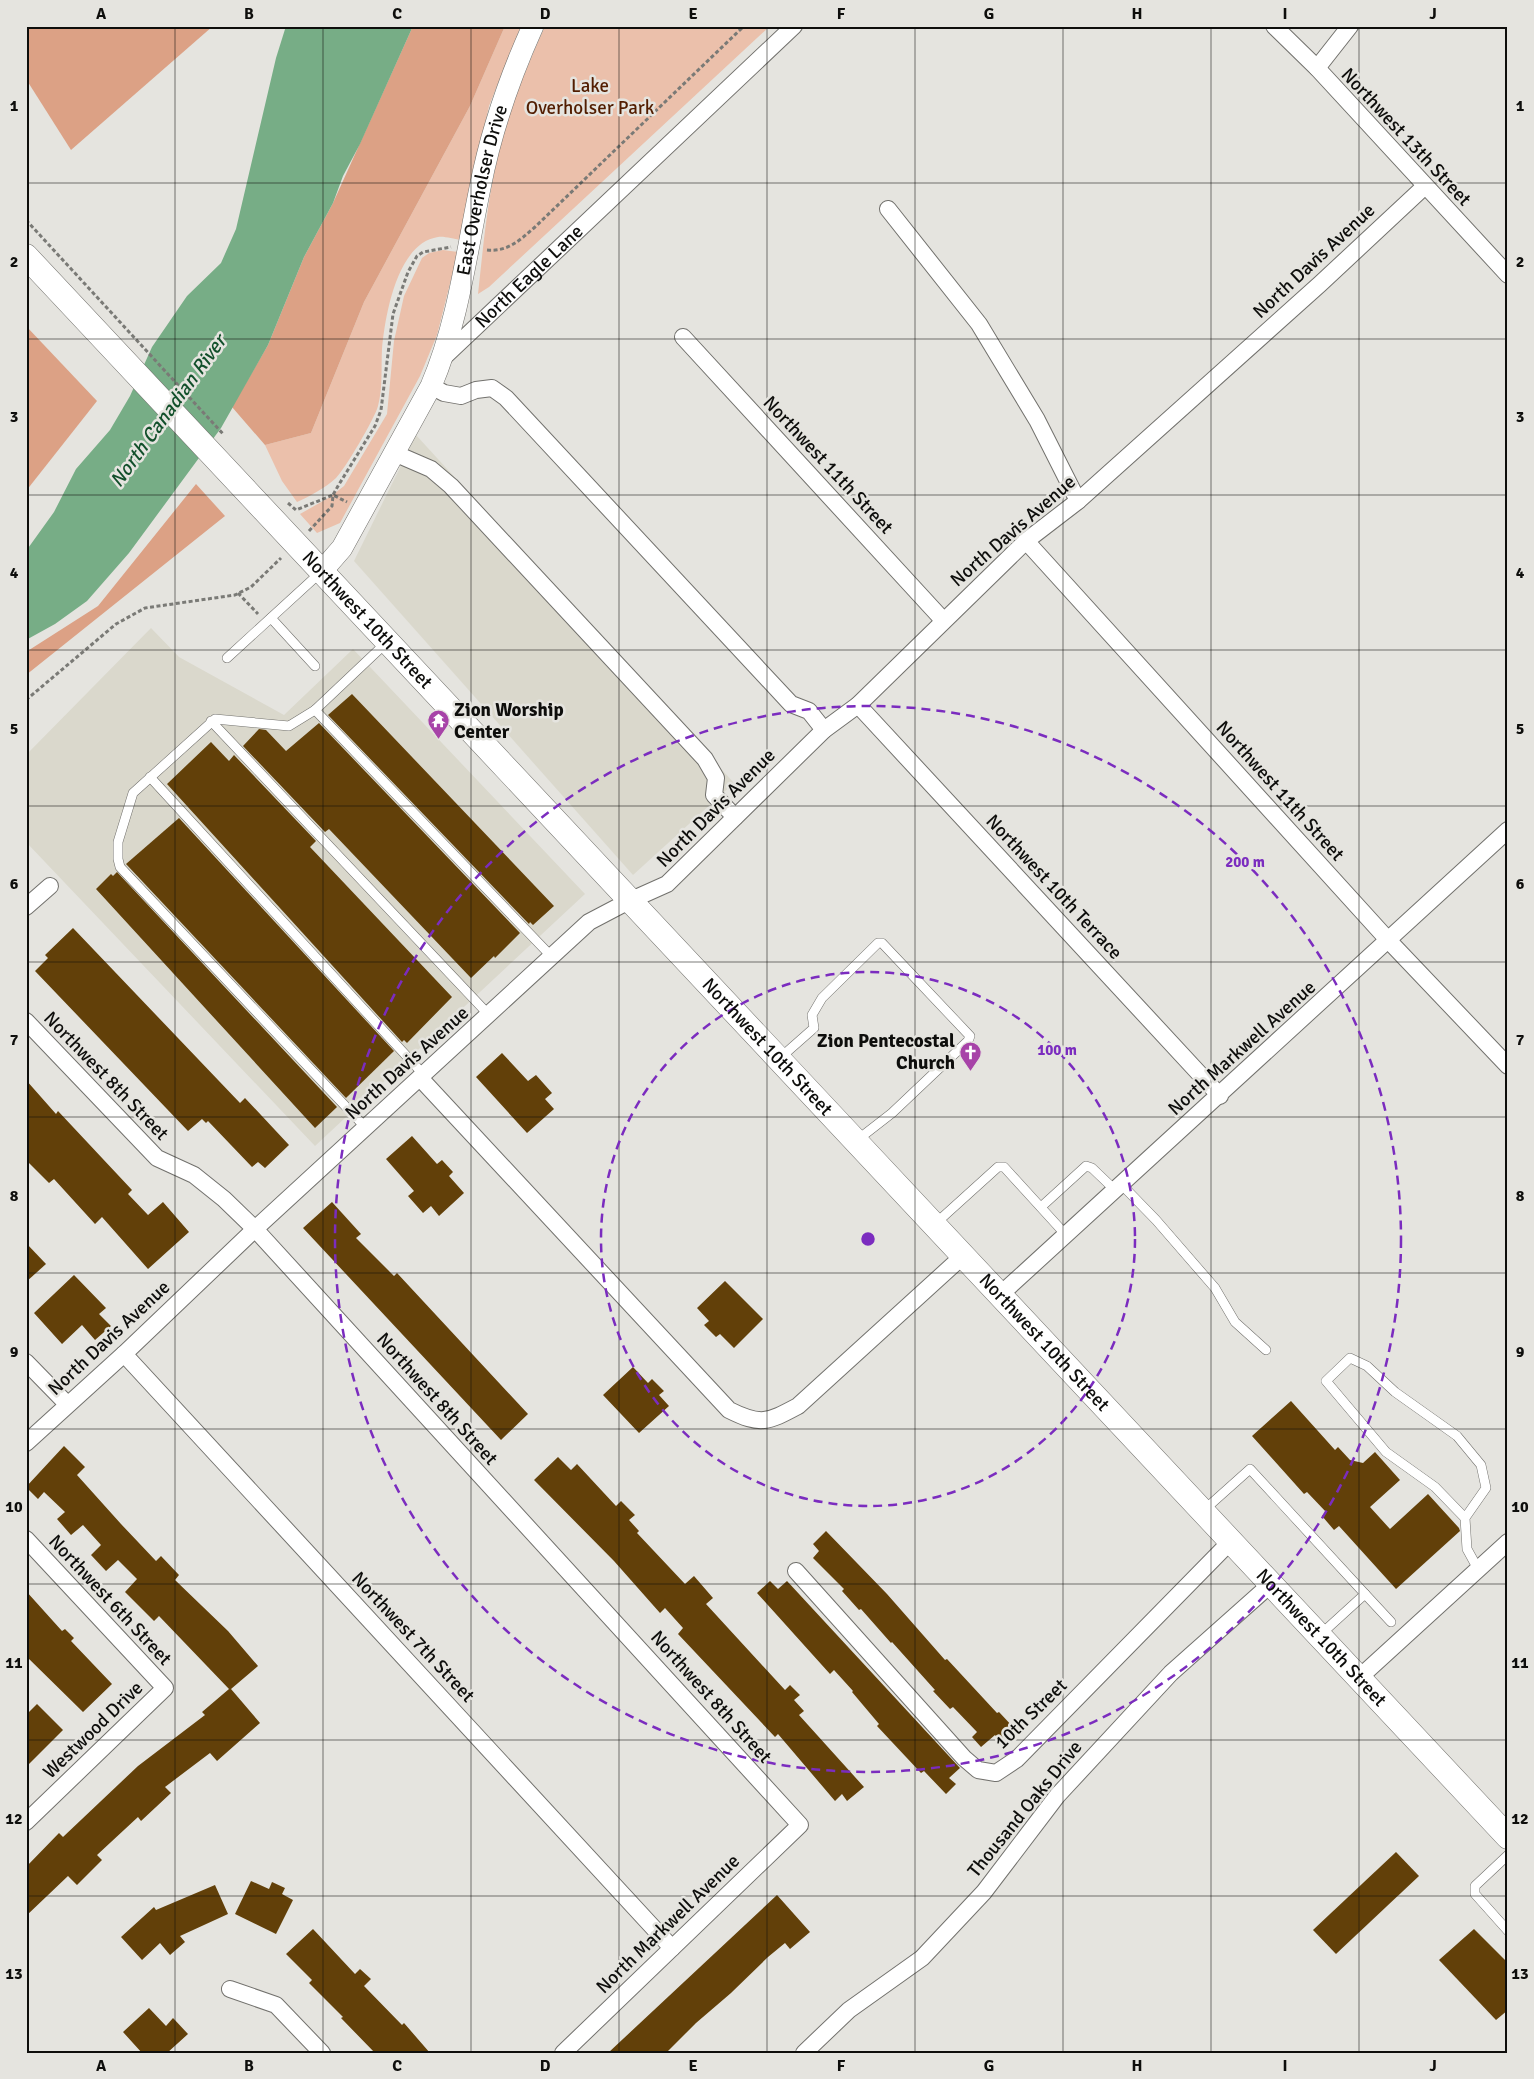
<svg xmlns="http://www.w3.org/2000/svg" width="1534" height="2079" font-family="Signika,sans-serif">
<style>
.built{fill:#dad8cc}
.green{fill:#ebc0ab}
.forest{fill:#dca185}
.water{fill:#77ad86}
.building{fill:#624009}
.lines{fill:none;stroke-linecap:round;stroke-linejoin:round}
.service-casing{stroke:#72716d;stroke-width:10}
.minor-casing{stroke:#72716d;stroke-width:18}
.tertiary-casing{stroke:#72716d;stroke-width:22}
.secondary-casing{stroke:#72716d;stroke-width:25}
.path{stroke:#7a7a76;stroke-width:3;stroke-dasharray:4 2.5;stroke-linecap:butt}
.service{stroke:#fff;stroke-width:9}
.minor{stroke:#fff;stroke-width:16}
.tertiary{stroke:#fff;stroke-width:21}
.secondary{stroke:#fff;stroke-width:24}
.grid{fill:none;stroke:#0e0e0c;stroke-width:1;stroke-opacity:0.55}
.ring{fill:none;stroke:#7b2cbf;stroke-width:2.5;stroke-dasharray:9 6}
.labels{text-anchor:middle;dominant-baseline:central;stroke-width:5;stroke-linejoin:round;paint-order:stroke}
.park-label{font-size:19px;fill:#521d00;stroke:#e5e4df}
.street-label{font-size:19px;fill:#0e0e0c;stroke:#e5e4df}
.poi-label{font-size:19px;font-weight:bold;fill:#0e0e0c;stroke:#e5e4df;text-anchor:start}
.water-label{font-size:20px;font-style:italic;fill:#12502b;stroke:#e5e4df}
.centre{fill:#7b2cbf;stroke:#e5e4df;stroke-width:2.5}
.ring-label{font-size:15px;text-anchor:middle;font-weight:bold;fill:#7b2cbf;stroke:#e5e4df;stroke-width:5;stroke-linejoin:round;paint-order:stroke}
.neatline{fill:none;stroke:#0e0e0c;stroke-width:2}
.grid-label{font-size:16px;text-anchor:middle;font-weight:bold;fill:#0e0e0c}
</style>
<rect width="100%" height="100%" fill="#e5e4df"/>
<!-- built -->
<g class="built">
<path d="M416,435L734,783L633,875L354,561Z"/>
<path d="M151,628L179,657L284,715L353,649L585,894L315,1146L26,842V755Z"/>
</g>
<!-- green -->
<g class="green">
<path d="M505,26H521L489,106L460,240C454,239 444,236 438,237C397,243 385,316 382,349C381,367 383,388 378,406C375,418 345,469 336,478C325,488 310,496 297,502L282,481L265,445L311,433L364,302L470,106Z"/>
<path d="M545,26H770L489,287L478,294C484,239 489,182 505,129C515,94 530,60 545,26Z"/>
<path d="M443,250L458,252L437,335L420,376L340,523L317,533L300,514L330,497L344,486L387,414L394,341L404,296L422,258L429,253Z"/>
</g>
<!-- forest -->
<g class="forest">
<path d="M26,26H213L71,150L26,79Z"/>
<path d="M413,26H505L470,106L364,302L311,433L265,445L232,407L268,345L304,257L333,203Z"/>
<path d="M26,326L97,401L26,491Z"/>
<path d="M196,484L225,516L26,675V652L98,606Z"/>
</g>
<!-- water -->
<path class="water" d="M286,26H413L360,144L343,176L333,203L304,257L268,345L221,428L129,553L87,601L55,624L26,640V551L54,512L76,469L110,430L130,396L152,347L187,296L221,263L236,229L276,58Z"/>
<!-- building -->
<g class="building">
<path d="M352,694L554,906L533,925L530,922L529,924L328,715Z"/>
<path d="M319,723L520,933L495,958L494,956L471,978L329,829L325,832L243,746L259,729L266,730L286,751Z"/>
<path d="M211,742L229,761L234,755L316,841L310,847L452,997L407,1043L404,1040L402,1042L167,784Z"/>
<path d="M179,818L394,1051L346,1098L126,864Z"/>
<path d="M117,872L337,1107L315,1128L96,889L111,874L113,876Z"/>
<path d="M73,928L240,1103L245,1098L289,1145L265,1168L258,1162L252,1167L208,1121L206,1123L202,1119L188,1131L35,971L48,958L45,955Z"/>
<path d="M502,1053L528,1081L536,1075L552,1093L545,1099L554,1109L527,1133L476,1077Z"/>
<path d="M26,1080L56,1114L58,1111L132,1190L128,1194L148,1215L163,1202L189,1232L148,1269L102,1217L95,1224L54,1179L49,1183L26,1160Z"/>
<path d="M412,1136L437,1164L442,1160L453,1172L449,1176L464,1193L439,1216L431,1206L423,1213L408,1196L414,1191L386,1159Z"/>
<path d="M332,1202L361,1234L356,1238L394,1276L397,1273L528,1414L501,1440L303,1228Z"/>
<path d="M26,1243L46,1264L26,1282Z"/>
<path d="M74,1275L106,1308L99,1314L111,1326L95,1340L82,1325L62,1344L34,1313Z"/>
<path d="M725,1281L763,1319L734,1348L720,1334L716,1337L704,1325L709,1321L697,1308Z"/>
<path d="M633,1367L648,1383L652,1379L664,1391L659,1395L669,1406L639,1433L603,1395Z"/>
<path d="M1291,1401L1335,1450L1338,1447L1350,1460L1363,1463L1375,1452L1400,1480L1370,1507L1390,1529L1428,1494L1459,1528L1460,1531L1396,1589L1339,1526L1334,1530L1322,1516L1326,1512L1307,1492L1304,1494L1252,1436Z"/>
<path d="M64,1446L85,1467L77,1475L121,1524L156,1561L161,1556L179,1575L175,1580L228,1631L258,1666L231,1689L260,1723L217,1761L210,1753L165,1787L171,1793L141,1821L138,1817L97,1855L102,1860L77,1885L68,1876L26,1916V1867L59,1833L63,1837L138,1766L205,1715L202,1712L229,1689L159,1616L154,1621L125,1592L137,1579L118,1560L106,1571L91,1555L101,1545L83,1525L71,1535L57,1519L65,1512L44,1492L38,1499L26,1487Z"/>
<path d="M558,1457L571,1470L577,1464L616,1506L621,1501L635,1515L629,1520L639,1531L637,1533L685,1584L694,1576L713,1598L706,1604L785,1690L790,1685L800,1695L794,1700L804,1711L799,1715L864,1787L847,1801L842,1794L835,1801L778,1734L775,1737L678,1634L683,1628L665,1608L660,1613L614,1561L534,1480Z"/>
<path d="M826,1531L887,1594L945,1660L947,1659L997,1713L999,1712L1014,1728L1000,1741L995,1735L981,1747L972,1737L977,1732L953,1707L950,1709L933,1691L935,1690L892,1642L891,1643L861,1609L859,1610L842,1591L844,1589L813,1558L819,1551L813,1544Z"/>
<path d="M770,1581L778,1589L787,1581L960,1768L949,1778L956,1784L946,1794L924,1771L921,1773L891,1741L877,1726L879,1724L852,1692L853,1691L834,1670L830,1674L757,1593Z"/>
<path d="M26,1591L62,1631L65,1629L74,1638L71,1641L112,1684L83,1712L26,1656Z"/>
<path d="M37,1704L63,1730L26,1767V1715Z"/>
<path d="M1396,1852L1419,1876L1336,1954L1313,1930Z"/>
<path d="M251,1881L269,1889L272,1882L285,1888L282,1894L293,1900L276,1934L235,1914Z"/>
<path d="M215,1885L228,1914L180,1936L185,1942L170,1955L160,1943L142,1960L121,1937L154,1907L156,1910Z"/>
<path d="M777,1895L810,1932L790,1949L785,1943L768,1957L731,1993L696,2023L666,2053H608Z"/>
<path d="M313,1929L355,1974L360,1969L371,1979L364,1986L402,2025L404,2023L430,2053H375L341,2018L343,2017L309,1983L312,1980L286,1954Z"/>
<path d="M1474,1929L1508,1963V2010L1496,2020L1439,1960Z"/>
<path d="M149,2008L166,2026L173,2018L188,2034L167,2053H142L123,2032Z"/>
</g>
<g class="lines">
<defs>
<g id="service">
<path d="M271,618L315,666"/>
<path d="M227,658L321,572"/>
<path d="M315,710L552,957"/>
<path d="M211,721L489,1015"/>
<path d="M150,777L424,1075"/>
<path d="M780,1058L814,1028L812,1015L822,998L878,943H882L970,1036L968,1041L892,1113L856,1141"/>
<path d="M366,1128L120,867L118,859V842L133,793L215,719L289,726L315,710L387,642"/>
<path d="M1122,1185L1156,1220L1215,1288L1235,1322L1266,1350"/>
<path d="M1041,1207L1086,1166L1092,1168L1115,1190"/>
<path d="M935,1224L998,1167H1004L1066,1235"/>
<path d="M1203,1511L1250,1469L1365,1594"/>
<path d="M1465,1518L1486,1488L1481,1465L1457,1436L1395,1392L1367,1366L1350,1358L1326,1381L1386,1452L1435,1487L1465,1518L1467,1549L1478,1569"/>
<path d="M1320,1635L1365,1594L1391,1622"/>
<path d="M1508,1855L1475,1886V1894L1508,1931"/>
</g>
<g id="minor">
<path d="M1274,26L1317,68L1508,275"/>
<path d="M1317,68L1350,26"/>
<path d="M888,209L979,324L1037,420L1078,501"/>
<path d="M683,337L943,620"/>
<path id="s1" d="M442,359L794,26"/>
<path d="M431,386L444,393L461,396L476,390L492,388L506,398L791,704L809,711L824,730"/>
<path d="M394,453L431,469L451,486L705,759L716,778L714,795L735,817"/>
<path d="M1026,541L1389,941L1508,1066"/>
<path d="M858,705L1220,1096"/>
<path d="M26,907L50,886"/>
<path d="M26,1021L157,1158L194,1175L224,1199L255,1229L800,1825L563,2053"/>
<path d="M420,1078L729,1410C761,1426 768,1422 798,1406L964,1255"/>
<path d="M1001,1294L1508,830"/>
<path d="M124,1354L672,1948"/>
<path d="M26,1362L67,1404"/>
<path d="M26,1443L124,1354L255,1229L589,922L629,901L667,884L824,730L858,705L1026,541L1078,501L1320,284L1424,187"/>
<path d="M26,1539L165,1688L26,1822"/>
<path d="M796,1571L964,1758L978,1770L996,1773L1017,1759L1231,1541"/>
<path d="M1360,1677L1508,1542"/>
<path d="M230,1989L276,2005L322,2053"/>
<path d="M804,2053L849,2010L922,1958L984,1892L1057,1796L1171,1673L1271,1584"/>
</g>
<g id="tertiary">
<path id="s2" d="M322,571L342,548L431,386C458,323 466,255 480,188C491,131 509,79 533,26"/>
</g>
<g id="secondary">
<path id="s3" d="M26,256L1508,1837"/>
</g>
</defs>
<!-- service casing -->
<use href="#service" class="service-casing"/>
<!-- minor casing -->
<use href="#minor" class="minor-casing"/>
<!-- tertiary casing -->
<use href="#tertiary" class="tertiary-casing"/>
<!-- secondary casing -->
<use href="#secondary" class="secondary-casing"/>
<!-- path -->
<g class="path">
<path d="M26,220L224,435"/>
<path d="M487,250C508,252 520,240 535,227L744,26"/>
<path d="M288,503L296,510L333,495L347,502"/>
<path d="M309,531L332,506L333,495L338,486L375,426L381,410L393,314L408,272L417,256L423,252L451,247"/>
<path d="M238,593L258,614"/>
<path d="M26,700L116,624L145,608L235,595L251,587L281,558"/>
</g>
<!-- service -->
<use href="#service" class="service"/>
<!-- minor -->
<use href="#minor" class="minor"/>
<!-- tertiary -->
<use href="#tertiary" class="tertiary"/>
<!-- secondary -->
<use href="#secondary" class="secondary"/>
</g>
<!-- grid -->
<path class="grid" d="M175,26V2053M323,26V2053M471,26V2053M619,26V2053M767,26V2053M915,26V2053M1063,26V2053M1211,26V2053M1359,26V2053M26,183H1508M26,339H1508M26,495H1508M26,650H1508M26,806H1508M26,962H1508M26,1117H1508M26,1273H1508M26,1429H1508M26,1584H1508M26,1740H1508M26,1896H1508"/>
<!-- distance rings -->
<g class="ring">
<circle cx="868" cy="1239" r="267"/>
<circle cx="868" cy="1239" r="533"/>
</g>
<!-- icons -->
<defs>
<symbol id="temple-pin" viewBox="-11 -11 22 30"><path d="M0 17L-7.5 6A9.5 9.5 0 1 1 7.5 6Z" fill="#a743a8" stroke="#e5e4df"/><path d="M0-6L5-2H3V0L6.5 2.5H4V6H1.5V3h-3V6H-4V2.5H-6.5L-3 0V-2H-5Z" fill="#fff"/></symbol>
<symbol id="church-pin" viewBox="-11 -11 22 30"><path d="M0 17L-7.5 6A9.5 9.5 0 1 1 7.5 6Z" fill="#a743a8" stroke="#e5e4df"/><path d="M-1.2-6h2.4v3.5h3.3v2.4h-3.3V6h-2.4V-.1h-3.3v-2.4h3.3Z" fill="#fff"/></symbol>
</defs>
<g fill-rule="evenodd">
<use href="#temple-pin" x="426" y="708" width="25" height="34"/>
<use href="#church-pin" x="958" y="1040" width="25" height="34"/>
</g>
<g class="labels">
<!-- park labels -->
<g class="park-label">
<text x="590" y="86">Lake<tspan x="590" dy="22">Overholser Park</tspan></text>
</g>
<!-- street labels -->
<g class="street-label">
<text transform="translate(1406 137) rotate(47)">Northwest 13th Street</text>
<text stroke="none"><textPath href="#s2" startOffset="418">East Overholser Drive</textPath></text>
<text transform="translate(1314 261) rotate(-43)">North Davis Avenue</text>
<text stroke="none"><textPath href="#s1" startOffset="120">North Eagle Lane</textPath></text>
<text transform="translate(828 465) rotate(47)">Northwest 11th Street</text>
<text transform="translate(1013 531) rotate(-41)">North Davis Avenue</text>
<text stroke="none"><textPath href="#s3" startOffset="499">Northwest 10th Street</textPath></text>
<text transform="translate(1280 791) rotate(48)">Northwest 11th Street</text>
<text transform="translate(716 808) rotate(-45)">North Davis Avenue</text>
<text transform="translate(1054 887) rotate(47)">Northwest 10th Terrace</text>
<text stroke="none"><textPath href="#s3" startOffset="1084">Northwest 10th Street</textPath></text>
<text transform="translate(1242 1048) rotate(-42)">North Markwell Avenue</text>
<text transform="translate(407 1063) rotate(-42)">North Davis Avenue</text>
<text transform="translate(106 1076) rotate(46)">Northwest 8th Street</text>
<text transform="translate(109 1338) rotate(-43)">North Davis Avenue</text>
<text stroke="none"><textPath href="#s3" startOffset="1489">Northwest 10th Street</textPath></text>
<text transform="translate(437 1399) rotate(48)">Northwest 8th Street</text>
<text transform="translate(110 1600) rotate(47)">Northwest 6th Street</text>
<text transform="translate(413 1637) rotate(47)">Northwest 7th Street</text>
<text stroke="none"><textPath href="#s3" startOffset="1894">Northwest 10th Street</textPath></text>
<text transform="translate(711 1697) rotate(48)">Northwest 8th Street</text>
<text transform="translate(1031 1714) rotate(-44)">10th Street</text>
<text transform="translate(93 1730) rotate(-44)">Westwood Drive</text>
<text transform="translate(1025 1809) rotate(-51)">Thousand Oaks Drive</text>
<text transform="translate(668 1924) rotate(-44)">North Markwell Avenue</text>
</g>
<!-- poi labels -->
<g class="poi-label">
<text x="454" y="710">Zion Worship<tspan x="454" dy="22">Center</tspan></text>
<text x="955" y="1041" text-anchor="end">Zion Pentecostal<tspan x="955" dy="22">Church</tspan></text>
</g>
<!-- water labels -->
<g class="water-label">
<text transform="translate(168 411) rotate(-54)">North Canadian River</text>
</g>
</g>
<circle cx="868" cy="1239" r="8" class="centre"/>
<g class="ring-label">
<text x="1245" y="867">200 m</text>
<text x="1057" y="1055">100 m</text>
</g>
<!-- border -->
<rect width="1534" height="2079" fill="none" stroke="#e5e4df" stroke-width="55"/>
<rect x="28" y="28" width="1478" height="2024" class="neatline"/>
<g class="grid-label">
<text x="101" y="19">A</text>
<text x="249" y="19">B</text>
<text x="397" y="19">C</text>
<text x="545" y="19">D</text>
<text x="693" y="19">E</text>
<text x="841" y="19">F</text>
<text x="989" y="19">G</text>
<text x="1137" y="19">H</text>
<text x="1285" y="19">I</text>
<text x="1433" y="19">J</text>
<text x="14" y="111">1</text>
<text x="1520" y="111">1</text>
<text x="14" y="267">2</text>
<text x="1520" y="267">2</text>
<text x="14" y="422">3</text>
<text x="1520" y="422">3</text>
<text x="14" y="578">4</text>
<text x="1520" y="578">4</text>
<text x="14" y="734">5</text>
<text x="1520" y="734">5</text>
<text x="14" y="889">6</text>
<text x="1520" y="889">6</text>
<text x="14" y="1045">7</text>
<text x="1520" y="1045">7</text>
<text x="14" y="1201">8</text>
<text x="1520" y="1201">8</text>
<text x="14" y="1357">9</text>
<text x="1520" y="1357">9</text>
<text x="14" y="1512">10</text>
<text x="1520" y="1512">10</text>
<text x="14" y="1668">11</text>
<text x="1520" y="1668">11</text>
<text x="14" y="1824">12</text>
<text x="1520" y="1824">12</text>
<text x="14" y="1979">13</text>
<text x="1520" y="1979">13</text>
<text x="101" y="2071">A</text>
<text x="249" y="2071">B</text>
<text x="397" y="2071">C</text>
<text x="545" y="2071">D</text>
<text x="693" y="2071">E</text>
<text x="841" y="2071">F</text>
<text x="989" y="2071">G</text>
<text x="1137" y="2071">H</text>
<text x="1285" y="2071">I</text>
<text x="1433" y="2071">J</text>
</g>
</svg>
